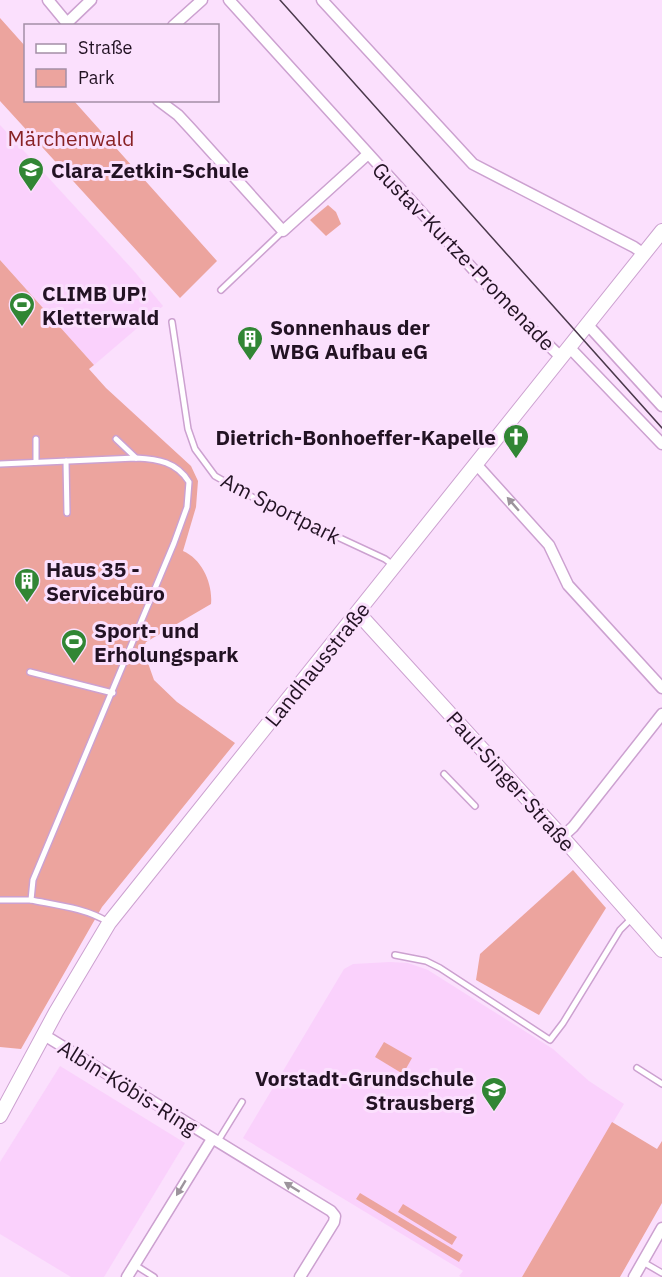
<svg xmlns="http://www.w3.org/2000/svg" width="662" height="1277" font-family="'IBM Plex Sans',sans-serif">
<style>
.built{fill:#fad1fc}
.green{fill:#eca49e}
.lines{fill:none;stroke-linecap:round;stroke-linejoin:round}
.lane-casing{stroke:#cca1d0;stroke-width:8}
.street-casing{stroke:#cca1d0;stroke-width:13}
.secondary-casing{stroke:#cca1d0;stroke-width:16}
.lane{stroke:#fff;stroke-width:5}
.street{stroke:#fff;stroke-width:10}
.secondary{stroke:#fff;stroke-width:14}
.tram{stroke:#4b394c;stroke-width:1.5}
.oneway{fill:#9c949c}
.labels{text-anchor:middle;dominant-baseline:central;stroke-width:6;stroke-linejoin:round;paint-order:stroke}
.park-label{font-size:21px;fill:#882225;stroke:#fbe0fd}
.poi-label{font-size:21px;font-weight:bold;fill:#221223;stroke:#fbe0fd;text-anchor:start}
.street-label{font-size:21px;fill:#221223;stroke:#fbe0fd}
</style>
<rect width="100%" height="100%" fill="#fbe0fd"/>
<!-- built -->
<g class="built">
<path d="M0,125L134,271L163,306L94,365L0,260Z"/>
<path d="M390,962L408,963L428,970L553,1049L589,1081L624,1104L522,1277H461L459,1276L463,1271L243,1138L344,969L353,964Z"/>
<path d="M60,1066L185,1143L104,1277H71L0,1234V1162Z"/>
</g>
<!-- green -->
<g class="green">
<path d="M0,18L25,46L26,100L74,101L217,261L180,298L0,101Z"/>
<path d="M328,205L336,212L341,224L326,236L310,220Z"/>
<path d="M0,260L94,365L89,369L106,388L191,466L198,481L196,507L183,551C202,559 213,584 211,604L146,642L143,649L154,680L177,702L235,743L102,907L21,1049L0,1047Z"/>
<path d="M573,870L606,908L539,1015L476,980L480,954Z"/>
<path d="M384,1042L412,1058L403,1074L375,1057Z"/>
<path d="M612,1122L657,1149L662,1141V1203L620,1277H522Z"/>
<path d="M360,1193L463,1255L459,1262L356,1199Z"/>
<path d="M403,1204L457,1237L452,1245L398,1212Z"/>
</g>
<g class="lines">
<defs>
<g id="lane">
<path d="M221,290L283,231"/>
<path d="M172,322L188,429L195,449L215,476L256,499L385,559L393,565"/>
<path d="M36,439V462"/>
<path d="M116,439L136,458"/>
<path d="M66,461L67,513"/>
<path d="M0,464L136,458C158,459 177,462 189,482L187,507L174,543L33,880L31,900C56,905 86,908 108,922"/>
<path d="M30,672L113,693"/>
<path d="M444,774L475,806"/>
<path d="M0,900H31"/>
<path d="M395,955L426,961L440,968L550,1040L563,1023L620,930L631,919"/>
<path d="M637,1068L662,1084"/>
<path d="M218,1141L242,1102"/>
<path d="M643,1262L662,1273"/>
<path d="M135,1265L154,1277"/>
</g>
<g id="street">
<path d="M48,0L67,23L91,0"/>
<path d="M229,0L501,300L561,357"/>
<path d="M322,0L473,164L634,247L644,254"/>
<path d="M173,26L202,0"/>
<path d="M158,100L178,115L191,129L283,231L368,154"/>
<path d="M587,324L662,406"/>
<path d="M569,347L662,444"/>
<path d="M476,464L549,545L568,585L662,688"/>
<path d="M562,837L573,827L662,714"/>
<path d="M44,1035L331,1211L335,1216L334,1222L300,1277"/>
<path d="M127,1277L212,1139"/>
<path d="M634,1277L662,1228"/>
</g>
<g id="secondary">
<path d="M358,613L562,837L662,950"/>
<path d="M0,1116L56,1012L109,923L662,231"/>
</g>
</defs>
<!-- lane casing -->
<use href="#lane" class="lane-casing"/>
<!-- street casing -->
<use href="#street" class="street-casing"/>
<!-- secondary casing -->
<use href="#secondary" class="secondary-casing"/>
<!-- lane -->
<use href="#lane" class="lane"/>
<!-- street -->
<use href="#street" class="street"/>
<!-- secondary -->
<use href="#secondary" class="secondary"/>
<!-- tram -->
<path class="tram" d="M280,0L662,428"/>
</g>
<!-- one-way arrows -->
<defs><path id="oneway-solid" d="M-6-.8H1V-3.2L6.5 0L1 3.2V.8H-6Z" transform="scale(1.5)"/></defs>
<g class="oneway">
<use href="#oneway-solid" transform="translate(513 504) rotate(-131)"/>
<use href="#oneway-solid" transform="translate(292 1187) rotate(-148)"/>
<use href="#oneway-solid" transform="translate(181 1188) rotate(121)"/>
</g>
<!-- icons -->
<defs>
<symbol id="school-pin" viewBox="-11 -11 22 30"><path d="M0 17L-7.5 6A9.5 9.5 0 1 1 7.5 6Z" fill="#318634" stroke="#fbe0fd"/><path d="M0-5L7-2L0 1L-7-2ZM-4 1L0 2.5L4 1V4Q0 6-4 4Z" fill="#fff"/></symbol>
<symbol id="stadium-pin" viewBox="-11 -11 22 30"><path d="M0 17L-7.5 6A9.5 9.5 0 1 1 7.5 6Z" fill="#318634" stroke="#fbe0fd"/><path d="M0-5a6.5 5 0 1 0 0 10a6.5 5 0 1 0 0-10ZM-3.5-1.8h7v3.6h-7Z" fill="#fff"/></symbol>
<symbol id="building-pin" viewBox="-11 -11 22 30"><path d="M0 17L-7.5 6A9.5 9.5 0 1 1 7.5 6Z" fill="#318634" stroke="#fbe0fd"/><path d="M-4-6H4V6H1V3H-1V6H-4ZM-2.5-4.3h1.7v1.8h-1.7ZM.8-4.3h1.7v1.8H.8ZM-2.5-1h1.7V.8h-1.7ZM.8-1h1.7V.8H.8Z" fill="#fff"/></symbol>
<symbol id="church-pin" viewBox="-11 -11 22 30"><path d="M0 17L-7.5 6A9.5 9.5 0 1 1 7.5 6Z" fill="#318634" stroke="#fbe0fd"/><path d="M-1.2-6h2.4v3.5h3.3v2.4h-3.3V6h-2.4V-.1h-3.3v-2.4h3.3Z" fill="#fff"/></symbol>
</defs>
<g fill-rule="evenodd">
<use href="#school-pin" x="16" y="155" width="30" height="40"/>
<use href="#stadium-pin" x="7" y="290" width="30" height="40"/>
<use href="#building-pin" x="235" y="324" width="30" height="40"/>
<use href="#church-pin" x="501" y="422" width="30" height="40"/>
<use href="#building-pin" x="12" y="566" width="30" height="40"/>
<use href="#stadium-pin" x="59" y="627" width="30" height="40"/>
<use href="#school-pin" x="479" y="1075" width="30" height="40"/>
</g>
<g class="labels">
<!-- park labels -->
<g class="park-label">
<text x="71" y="138">Märchenwald</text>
</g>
<!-- poi labels -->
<g class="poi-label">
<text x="51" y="170">Clara-Zetkin-Schule</text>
<text x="42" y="293">CLIMB UP!<tspan x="42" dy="24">Kletterwald</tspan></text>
<text x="270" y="327">Sonnenhaus der<tspan x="270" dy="24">WBG Aufbau eG</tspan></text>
<text x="496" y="437" text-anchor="end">Dietrich-Bonhoeffer-Kapelle</text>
<text x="46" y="569">Haus 35 -<tspan x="46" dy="24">Servicebüro</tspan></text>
<text x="94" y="630">Sport- und<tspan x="94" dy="24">Erholungspark</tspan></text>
<text x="474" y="1078" text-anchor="end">Vorstadt-Grundschule<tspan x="474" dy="24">Strausberg</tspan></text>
</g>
<!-- street labels -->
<g class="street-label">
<text transform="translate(464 256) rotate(46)">Gustav-Kurtze-Promenade</text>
<text transform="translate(281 508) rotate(27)">Am Sportpark</text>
<text transform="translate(317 664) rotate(-51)">Landhausstraße</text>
<text transform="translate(511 781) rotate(48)">Paul-Singer-Straße</text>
<text transform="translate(128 1087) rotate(32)">Albin-Köbis-Ring</text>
</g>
</g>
<!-- legend -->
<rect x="24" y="24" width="195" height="78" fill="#fbe0fd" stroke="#a48ea6" stroke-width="1.5"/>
<rect x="36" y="44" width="30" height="9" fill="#ffffff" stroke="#a48ea6" stroke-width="1.5"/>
<text x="78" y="54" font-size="18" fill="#221223">Straße</text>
<rect x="36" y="69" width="30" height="18" fill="#eca49e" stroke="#a48ea6" stroke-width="1.5"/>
<text x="78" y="84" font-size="18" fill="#221223">Park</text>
</svg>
